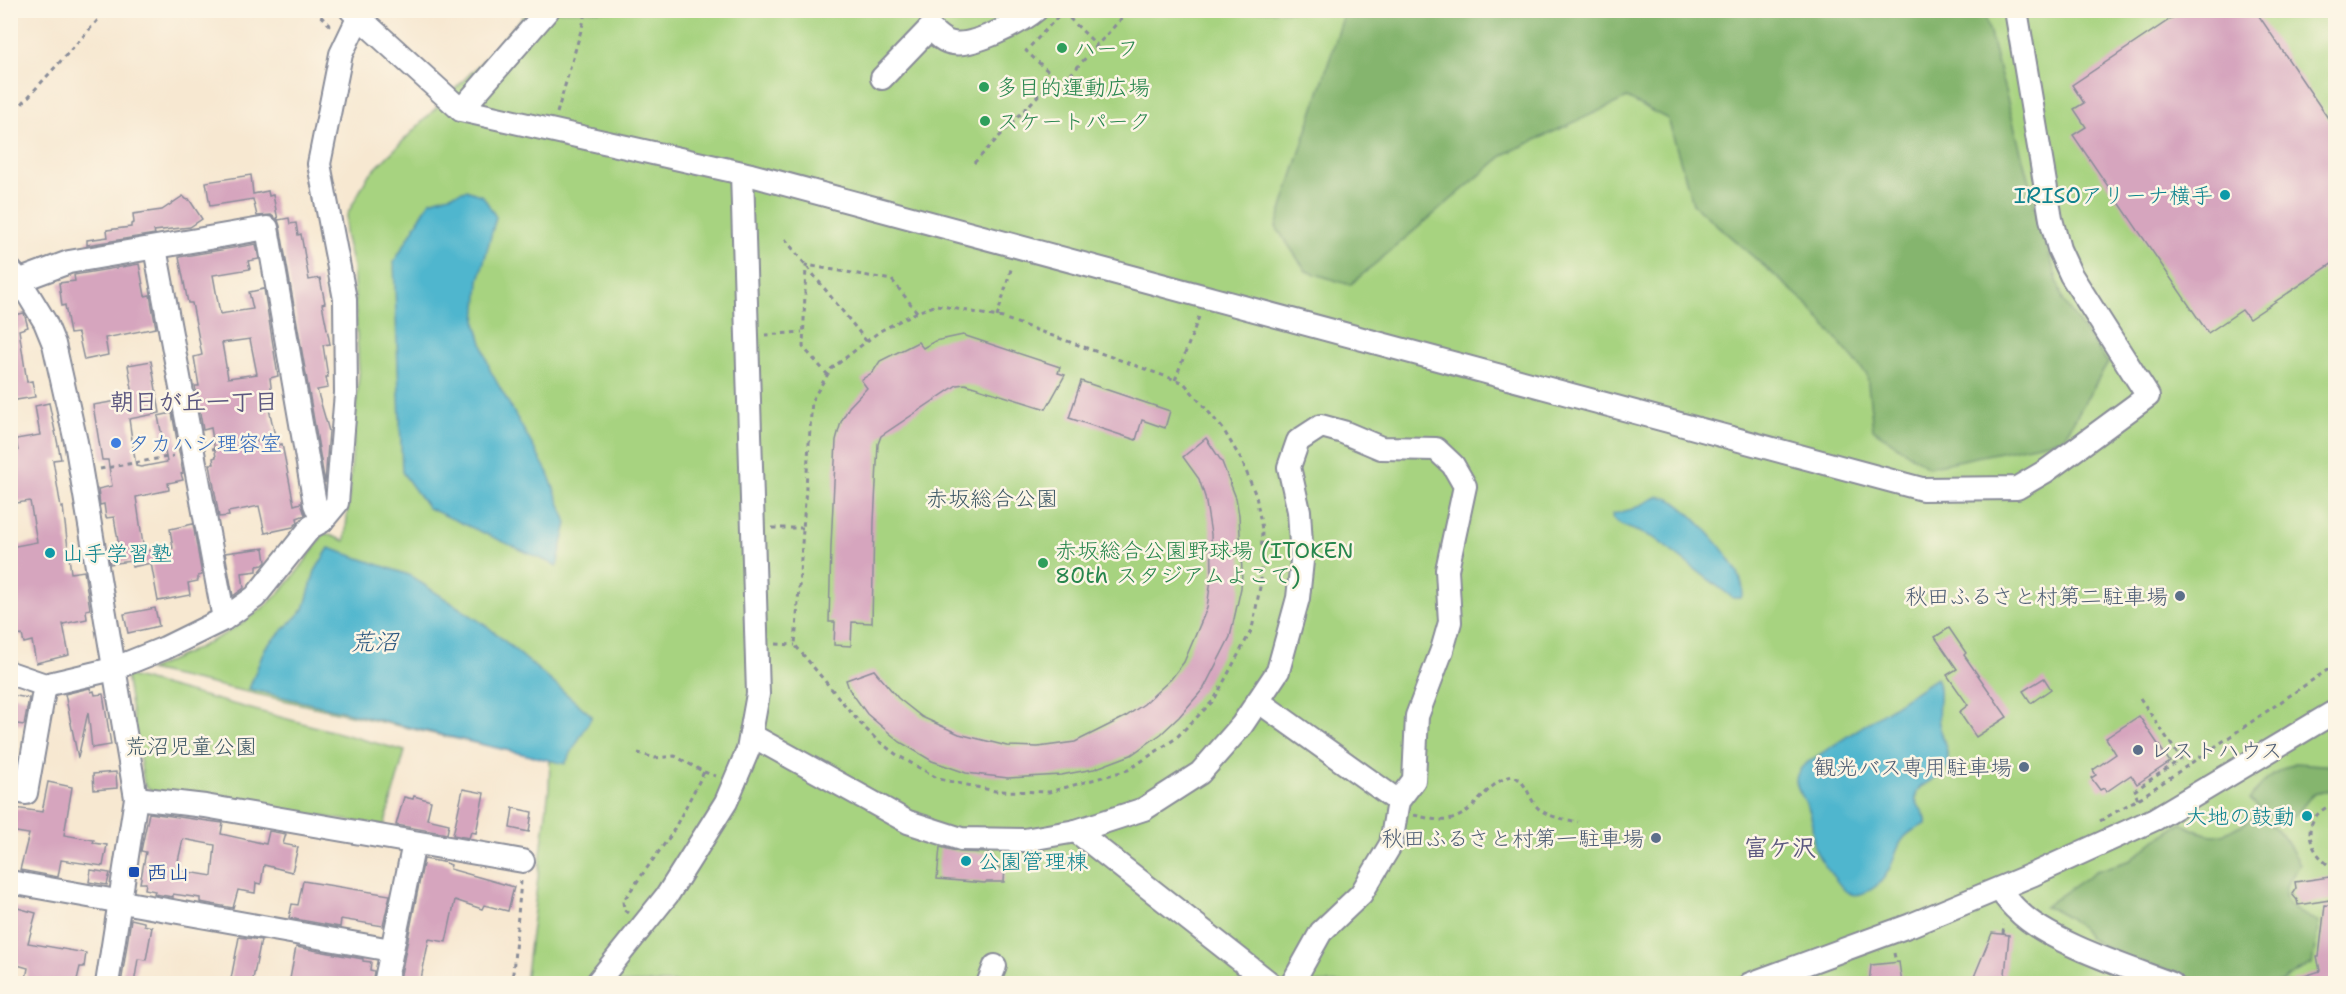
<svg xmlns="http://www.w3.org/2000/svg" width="2346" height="994" font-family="'Shantell Sans','Klee One',sans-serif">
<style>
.green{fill:#a7d380;stroke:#61816f;stroke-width:1.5}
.forest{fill:#85b56e;stroke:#507266;stroke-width:1.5}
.water{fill:#50b6ce;stroke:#367296;stroke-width:1.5}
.building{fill:#d6a5be;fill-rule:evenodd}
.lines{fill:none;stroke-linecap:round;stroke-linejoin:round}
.minor-casing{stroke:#898c98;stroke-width:26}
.path{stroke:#898c98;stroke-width:3;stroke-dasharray:4.5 4.5;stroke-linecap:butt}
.minor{stroke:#fff;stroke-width:22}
.leisure-dot{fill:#2e9e5b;stroke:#fcf5e5;stroke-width:2}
.culture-dot{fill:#0f9aa8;stroke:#fcf5e5;stroke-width:2}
.shop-dot{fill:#3f7fe0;stroke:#fcf5e5;stroke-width:2}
.service-dot{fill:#5c6f8a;stroke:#fcf5e5;stroke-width:2}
.transit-dot{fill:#1a4fb4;stroke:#fcf5e5;stroke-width:2}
.labels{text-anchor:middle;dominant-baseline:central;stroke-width:5;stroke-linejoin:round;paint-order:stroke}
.leisure-label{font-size:22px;fill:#27864d;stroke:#fcf5e5;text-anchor:start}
.culture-label{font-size:22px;fill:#0d838f;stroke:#fcf5e5;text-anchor:end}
.shop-label{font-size:22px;fill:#366cbe;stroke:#fcf5e5;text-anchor:start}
.park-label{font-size:22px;fill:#3e5866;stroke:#fcf5e5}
.service-label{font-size:22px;fill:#4e5e75;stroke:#fcf5e5;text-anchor:end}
.transit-label{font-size:22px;fill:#164399;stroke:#fcf5e5;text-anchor:start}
.neighbourhood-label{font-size:24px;font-weight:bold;fill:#5c5880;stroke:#fcf5e5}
.water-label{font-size:24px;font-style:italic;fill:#2b5880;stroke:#fcf5e5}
</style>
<rect width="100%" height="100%" fill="#fcf5e5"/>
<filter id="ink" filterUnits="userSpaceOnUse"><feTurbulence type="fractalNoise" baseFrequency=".0167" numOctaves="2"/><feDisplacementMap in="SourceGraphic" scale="12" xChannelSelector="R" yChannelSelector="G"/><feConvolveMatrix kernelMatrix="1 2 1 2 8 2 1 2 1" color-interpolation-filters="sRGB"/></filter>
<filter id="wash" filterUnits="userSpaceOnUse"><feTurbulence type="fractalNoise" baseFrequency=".008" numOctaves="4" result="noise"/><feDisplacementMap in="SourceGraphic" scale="24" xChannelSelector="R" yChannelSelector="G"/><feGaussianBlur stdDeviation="1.35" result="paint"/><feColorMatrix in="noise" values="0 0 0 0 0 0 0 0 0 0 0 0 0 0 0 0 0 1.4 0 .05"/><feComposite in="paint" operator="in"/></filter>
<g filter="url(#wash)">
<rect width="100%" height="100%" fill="#f7e8d1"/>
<!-- green -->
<g class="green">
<path d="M528,11H2335V983H525L549,788L550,760L149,670C191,652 239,631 273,599C293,580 309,556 324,533L345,541L359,373L353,267L345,234L347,215L368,176L476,68Z"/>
<path d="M126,675L405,751L384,826L153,792L144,784Z"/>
</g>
<!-- forest -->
<g class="forest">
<path d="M1345,11H1984L2040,224L2064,303L2108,363L2063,439L1928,467L1873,429L1867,375L1806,303L1693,204L1668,119L1627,98L1505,154L1350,285L1306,271L1276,227Z"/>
<path d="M2295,763L2335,766V791C2306,787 2310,806 2290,818C2273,818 2262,811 2250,800C2259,782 2277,772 2295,763Z"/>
<path d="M2251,819C2277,818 2288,844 2300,864C2297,872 2290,877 2287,884C2278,908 2303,914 2319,922L2312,964L2297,971L2280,983H2202L2119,954L2090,939L2082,928L2066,916L2055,910L2044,907L2096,871L2131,860L2157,839L2182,823C2213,841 2221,838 2251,819Z"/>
</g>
<!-- water -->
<g class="water">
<path d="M466,190L483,196L496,217L479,280L476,323L490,370L548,473L567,523L557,566L428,508L402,472L394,262L430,201Z"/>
<path d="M1659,496C1663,497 1669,498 1672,500C1692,511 1754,576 1741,598H1733L1654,538L1621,525L1612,518L1613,514L1633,509Z"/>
<path d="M329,548L409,575L487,626L592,716L565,764L249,689L265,648L304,609L315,571Z"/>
<path d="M1936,678C1943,690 1936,709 1939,724C1941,734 1952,760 1947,768C1941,779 1919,782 1916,795C1913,805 1928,812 1926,824C1890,838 1902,854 1883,879C1876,888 1858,900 1847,892C1841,888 1837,880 1832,875C1826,867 1818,858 1815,848C1812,837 1813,827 1811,816C1806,793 1784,784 1805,764Z"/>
</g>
<g id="blocks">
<!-- building -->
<g class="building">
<path d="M2184,10H2255L2336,130V261L2249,319L2242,310L2208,333L2073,135L2086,127L2074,109L2084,103L2072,85Z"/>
<path d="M251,175L253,194L268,191L269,196L273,195L278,220L271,215L257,216L253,199L210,206L206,182Z"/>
<path d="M183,196L187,200L189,199L202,219L190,227L154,231L155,234L87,245V240L108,237L107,230L131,227V224L134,223L133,214L162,210Z"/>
<path d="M289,218L290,224L296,223L298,235L301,234L309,280L320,278L325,303L322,304L330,344L323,345L328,377H326L328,388L317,390L329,431L325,483L280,226L278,220Z"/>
<path d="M256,244L259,259L248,261L250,269L213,275L220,314L253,309L249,292L264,289L278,376L270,378L272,395H266L277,445L282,444L294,505L301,503L305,515L297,518L298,522L293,527L265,533L259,506L228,512L229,516L219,517L210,464H214L213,458L216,457L211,428L203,430L195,386H199L194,357L202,355L192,303H188L179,257ZM250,339L257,374L228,378L222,343Z"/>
<path d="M139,264L145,296L150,295L156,328L105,338L108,355L84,360L78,333L70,334L65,305L62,306L59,283L75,281L74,275Z"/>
<path d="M24,313L28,327L19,330L27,382L32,381L35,397L10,401V316Z"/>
<path d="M963,335L1060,367L1058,373L1065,375L1046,409L965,384L957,385L881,436L878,444L874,522L872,623L852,622L851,646L834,645L835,622H829L831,546L836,440L841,422L849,407L867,388L861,380L873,372L880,361L918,342L923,348L935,341Z"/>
<path d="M151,361L160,413L129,419L136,466L141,467L167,462L158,416L172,413L183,473L181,474L183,480L168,483L169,490L136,497L144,551L173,548L170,529L193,524L202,575L198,576V581L188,583L190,595L158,601L151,563L132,567L131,561L110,564L108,550L119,547L114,517L106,518L104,504L100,505L98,489L112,486L108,460H102L93,405L129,399V396L133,395L128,365Z"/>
<path d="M1081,381L1170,411L1165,428L1142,420L1136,440L1069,418Z"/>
<path d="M49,403L61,459L53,460L61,508L63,507L71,573L84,571L90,609L86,610L87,619L63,624L69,655L36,663L32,641L24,643L22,635L16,636L12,617L10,547L37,542L30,501L10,504V474L16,473L12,452L18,451L16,439L40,435L35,406Z"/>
<path d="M1206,438L1222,462L1236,498L1239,515L1242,572L1241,588L1230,637L1204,688L1179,717L1161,734L1131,755L1094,769L1061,775L1008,778L966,773L932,761L900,742L867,714L849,689L846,680L874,670L898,698L922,717L959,734L1007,746L1038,747L1075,742L1125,717L1144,704L1171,679L1184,662L1207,608L1212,572L1211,534L1205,497L1199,479L1183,457Z"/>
<path d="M264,548L266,562L263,565L257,566V571L242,573L244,588L233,596L225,553Z"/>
<path d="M155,608L159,626L128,633L124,614Z"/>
<path d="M1949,628L1966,653L1964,655L2007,717L1976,737L1959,712L1968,705L1947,675L1957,669L1935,637Z"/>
<path d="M2044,678L2051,689L2031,703L2023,691Z"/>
<path d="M90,688L91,692L94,691L95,695L103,694L111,745L92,748L88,712L78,758L65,694Z"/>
<path d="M10,695L29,698L24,725L10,723Z"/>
<path d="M2139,716L2170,762L2137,784L2131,775L2106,792L2104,788L2100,790L2091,778L2096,775L2093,770L2116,754L2106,738Z"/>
<path d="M116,772L117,788L94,790L93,774Z"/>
<path d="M48,782L72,787L64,835L94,840L93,843L107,845L103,866L61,860L58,877L20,870L29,834L10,831V814L14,815L15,808L42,812Z"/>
<path d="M463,789L484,793L476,833L471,832L469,838L453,835Z"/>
<path d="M414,796L431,801L427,819L449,824L447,834L396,825L404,797L413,799Z"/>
<path d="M513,808L532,812L529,832L510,828Z"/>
<path d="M149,813L223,823L221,834L266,844L269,831L286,834L283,844L298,847L292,872L264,865L261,884L256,883L255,893L238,890L233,908L200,902V898L173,894V897L154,894L155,891L145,889L146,883H140L146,852L141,851ZM183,839L215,845L212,876L176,870Z"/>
<path d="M940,847L960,852L989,853L988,856L994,857L993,868H1005L1004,882H986L985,883L937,879Z"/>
<path d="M424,859L443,862L451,865L450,869L514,887L508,911L484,905L482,909L455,900L446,942L429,939L420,984H399Z"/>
<path d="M91,870L110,873L107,885L89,882Z"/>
<path d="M2336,876V899L2298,905L2297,900L2292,894L2296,888L2295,882Z"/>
<path d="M303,881L390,895L383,926L341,919L340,927L289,918L292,904L298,905Z"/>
<path d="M2325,905L2335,906L2333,947L2336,984H2292V980L2320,971L2317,956H2319Z"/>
<path d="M14,907L36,913L28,943L86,953L84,967H80L76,984H25L28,968L10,963V918Z"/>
<path d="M131,919L144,922V925L152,927L146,960L138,959L134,984H121Z"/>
<path d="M1992,933L2009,935L2004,984H1971Z"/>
<path d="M239,937L261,940L252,984H230Z"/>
<path d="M296,947L363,959V961L371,962L370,970L374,971L372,984H289Z"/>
<path d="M1899,962L1902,984H1869L1871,965Z"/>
</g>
</g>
</g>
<g filter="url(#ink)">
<use href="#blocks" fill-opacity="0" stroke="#898c98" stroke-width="1.5"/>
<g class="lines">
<defs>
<g id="minor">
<path d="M351,10L461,110L751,175L1922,489L2017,488L2046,471L2148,396L2071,275L2059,249L2051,219L2016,10"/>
<path d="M882,78L930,28C936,34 943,42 953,43C972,47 1021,23 1036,10"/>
<path d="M461,110L548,10"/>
<path d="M155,248L224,619"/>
<path d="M10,270L20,281L45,322L54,344L76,442L136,798L107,984"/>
<path d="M10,284L69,262L267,228L315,504L322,521"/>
<path d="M10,673L45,685L113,669L165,648L224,619L255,597L311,527L322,521L337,503L346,393L345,299L319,164L341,54L362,10"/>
<path d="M1258,701L1398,801"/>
<path d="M751,735L908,822L961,839L1024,840L1076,831L1271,984"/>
<path d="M10,790L26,793L45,685"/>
<path d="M136,798L205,806L523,861"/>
<path d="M1076,831L1144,809L1200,773L1242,725L1278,671L1298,598L1302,561L1299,511L1289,467L1298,441L1321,426L1343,432L1381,448L1436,449L1453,465L1465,486L1447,570L1450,622L1442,650L1417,716L1414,780L1398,801L1391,844L1361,894L1321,932L1292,984"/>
<path d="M10,882L391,950"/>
<path d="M1999,889C2005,896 2010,904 2017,910C2047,942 2130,968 2172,984"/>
<path d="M385,984L414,843"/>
<path d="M596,984L668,894L726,802L748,750L758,694L742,173"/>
<path d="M988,984L995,966"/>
<path d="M1750,984L1911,925L2034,874L2155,819L2336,711"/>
</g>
</defs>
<!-- minor casing -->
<use href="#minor" class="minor-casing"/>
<!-- path -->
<g class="path">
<path d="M314,10L332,27"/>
<path d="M1064,10L1026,51L1062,84L1129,10"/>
<path d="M1063,12L1097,45"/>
<path d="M557,113L587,10"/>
<path d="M10,117L107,10"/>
<path d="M974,163L1054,79"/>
<path d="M785,239L867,342"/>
<path d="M937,305L1003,318L1184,383L1223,429L1242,461L1256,496L1262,529L1261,582L1252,629L1214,700L1175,739L1128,770L1049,792L995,791L939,779L897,755L877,740L859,722L795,645L812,400L831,369L880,331L917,312Z"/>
<path d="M997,317L1012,266"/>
<path d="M765,335L802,332"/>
<path d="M828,375L803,347L806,265L892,280L917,312"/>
<path d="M1175,380L1200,314"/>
<path d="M212,449L283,437"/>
<path d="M100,469L173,456"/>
<path d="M772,528H803"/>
<path d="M776,644L795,645"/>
<path d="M704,772L716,776"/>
<path d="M2138,799L2134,791L2181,759L2140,698"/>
<path d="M1414,815C1424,817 1436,821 1447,820C1476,816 1485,781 1513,776C1527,782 1528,797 1537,807C1546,817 1565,819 1578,822"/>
<path d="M2100,821L2143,796L2336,664"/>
<path d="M2327,864C2303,843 2303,815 2336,803"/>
<path d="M628,913L624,910L623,901L671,835L704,772L675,756L655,758L638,753"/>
<path d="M2003,934L2004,925"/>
<path d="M1894,953L1896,963"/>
<path d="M512,984L521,881"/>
</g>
<!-- minor -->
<use href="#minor" class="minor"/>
</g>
</g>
<!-- markers -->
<g class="leisure-dot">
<circle cx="1062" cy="48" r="6"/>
<circle cx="984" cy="87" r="6"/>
<circle cx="985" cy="121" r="6"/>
<circle cx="1043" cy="563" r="6"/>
</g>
<g class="culture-dot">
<circle cx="2225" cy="195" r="6"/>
<circle cx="50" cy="553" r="6"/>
<circle cx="2307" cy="816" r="6"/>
<circle cx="966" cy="861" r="6"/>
</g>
<circle class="shop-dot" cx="116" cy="443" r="6"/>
<g class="service-dot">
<circle cx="2180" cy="596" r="6"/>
<circle cx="2138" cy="750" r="6"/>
<circle cx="2024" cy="767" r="6"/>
<circle cx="1656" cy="838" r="6"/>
</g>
<rect class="transit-dot" x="128" y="866" width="12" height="12" rx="3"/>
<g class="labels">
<!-- leisure labels -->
<g class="leisure-label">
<text x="1074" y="48">ハーフ</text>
<text x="996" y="87">多目的運動広場</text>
<text x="997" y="121">スケートパーク</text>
<text x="1055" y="550">赤坂総合公園野球場 (ITOKEN<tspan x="1055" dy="25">80th スタジアムよこて)</tspan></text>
</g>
<!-- culture labels -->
<g class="culture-label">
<text x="2213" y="195">IRISOアリーナ横手</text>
<text x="62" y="553" text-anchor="start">山手学習塾</text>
<text x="2295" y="816">大地の鼓動</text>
<text x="978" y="861" text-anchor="start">公園管理棟</text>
</g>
<!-- shop labels -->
<g class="shop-label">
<text x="128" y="443">タカハシ理容室</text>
</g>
<!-- park labels -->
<g class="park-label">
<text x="992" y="498">赤坂総合公園</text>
<text x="191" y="746">荒沼児童公園</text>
</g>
<!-- service labels -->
<g class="service-label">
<text x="2168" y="596">秋田ふるさと村第二駐車場</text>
<text x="2150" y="750" text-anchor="start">レストハウス</text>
<text x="2012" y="767">観光バス専用駐車場</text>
<text x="1644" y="838">秋田ふるさと村第一駐車場</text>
</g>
<!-- transit labels -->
<g class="transit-label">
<text x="146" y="872">西山</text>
</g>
<!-- neighbourhood labels -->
<g class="neighbourhood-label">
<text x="194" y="402">朝日が丘一丁目</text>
<text x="1780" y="848">富ケ沢</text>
</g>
<!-- water labels -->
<g class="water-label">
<text x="374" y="642">荒沼</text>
</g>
</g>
<!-- margin -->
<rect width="2346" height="994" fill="none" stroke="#fcf5e5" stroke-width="36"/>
</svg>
